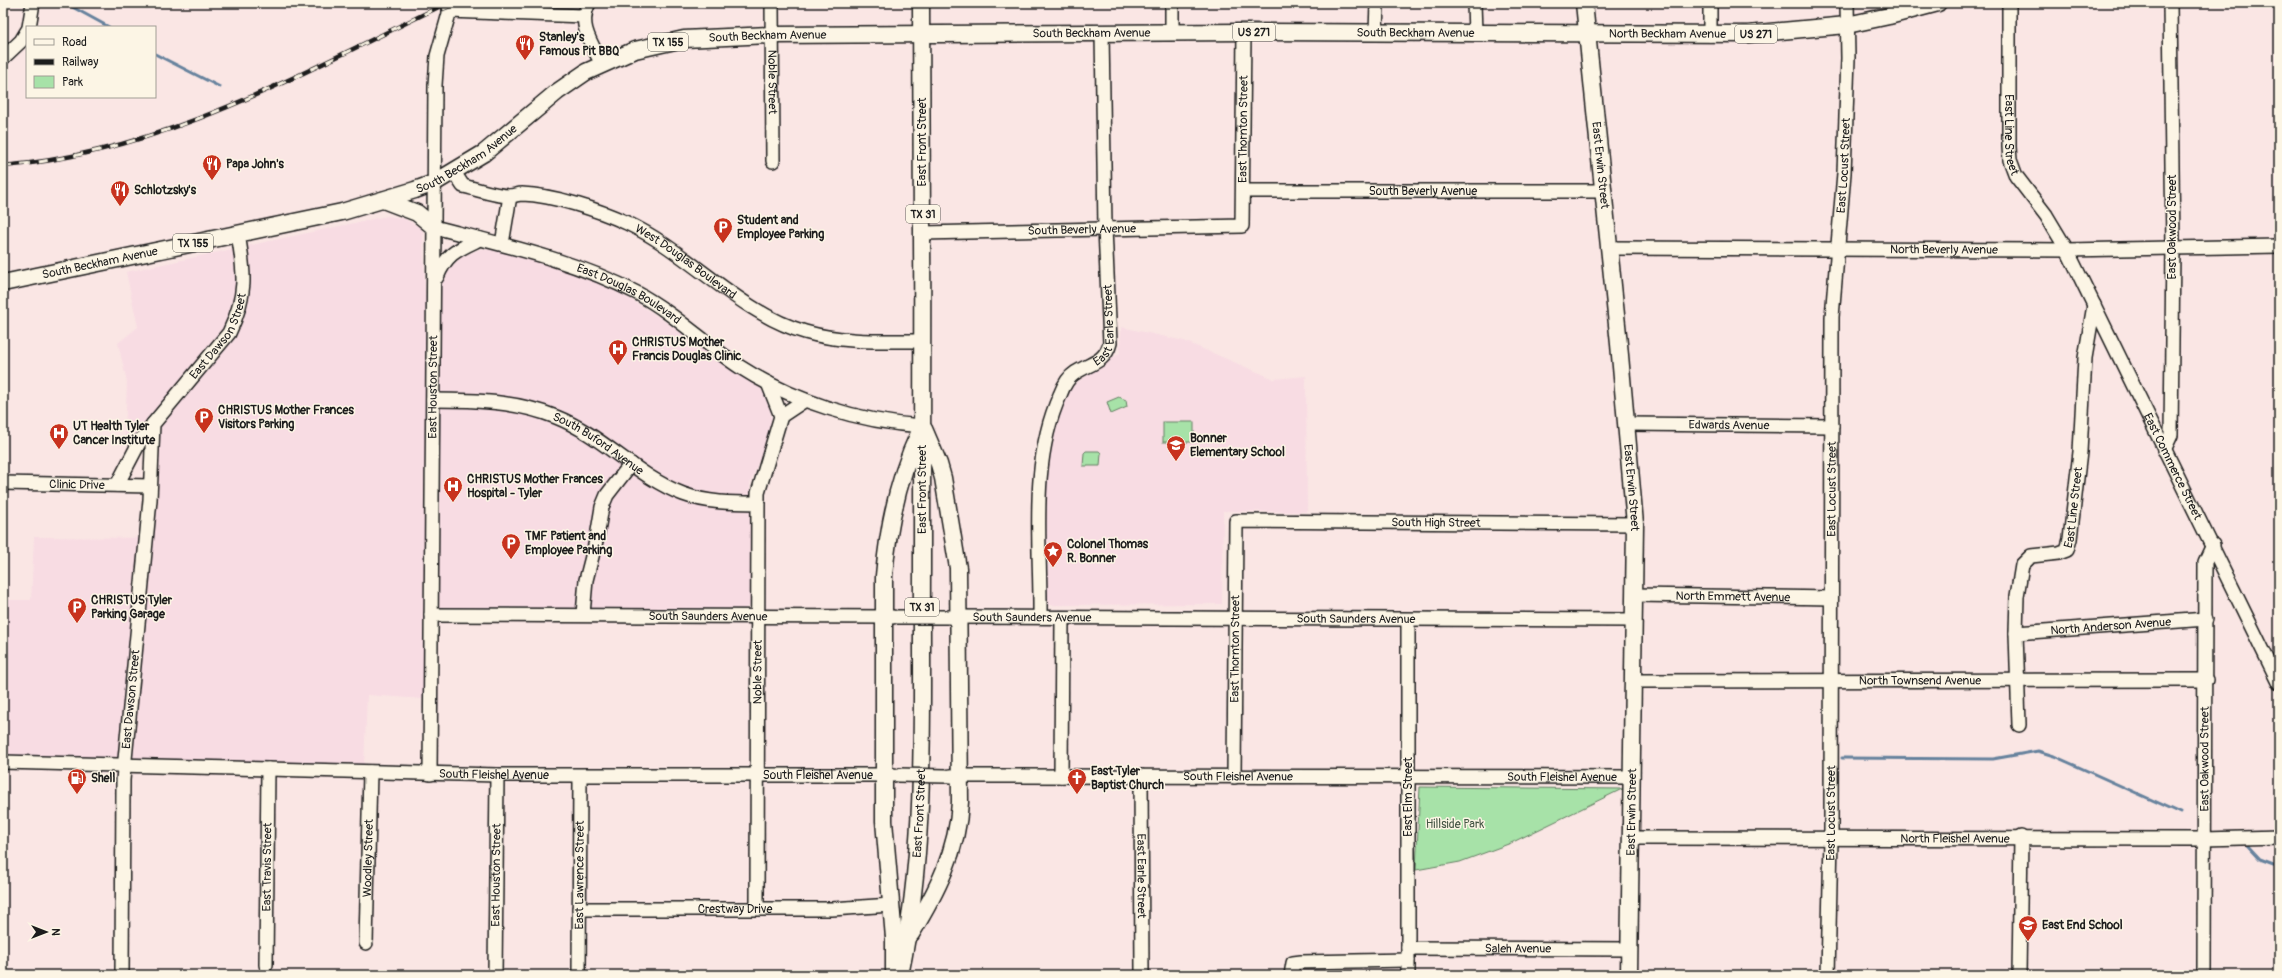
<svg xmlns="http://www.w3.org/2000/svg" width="2282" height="978" font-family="Pangolin,sans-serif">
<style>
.built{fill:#f8dce3}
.green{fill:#a7e2a8;stroke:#627f62}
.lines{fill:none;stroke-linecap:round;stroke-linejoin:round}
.stream{stroke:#66829d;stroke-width:3}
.minor-casing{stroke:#1c1c1c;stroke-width:16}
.major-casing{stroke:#1c1c1c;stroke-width:19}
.minor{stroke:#fcf5e5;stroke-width:13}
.major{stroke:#fcf5e5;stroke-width:16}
.rail-casing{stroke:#1c1c1c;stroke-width:4.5}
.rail{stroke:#fcf5e5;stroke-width:3;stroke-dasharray:9;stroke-linecap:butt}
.minor-bridge-casing{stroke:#1c1c1c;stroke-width:16;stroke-linecap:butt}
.minor-bridge{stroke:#fcf5e5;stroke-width:13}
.labels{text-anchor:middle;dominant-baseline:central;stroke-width:3;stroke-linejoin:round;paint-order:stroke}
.shield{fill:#fcf5e5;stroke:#5f5d58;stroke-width:1}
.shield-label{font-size:11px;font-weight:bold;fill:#1c1c1c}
.street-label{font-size:12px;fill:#1c1c1c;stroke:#fcf5e5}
.poi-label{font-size:12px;font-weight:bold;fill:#1c1c1c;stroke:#fcf5e5;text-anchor:start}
.park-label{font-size:12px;fill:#465746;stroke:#fcf5e5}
</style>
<rect width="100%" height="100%" fill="#fae6e4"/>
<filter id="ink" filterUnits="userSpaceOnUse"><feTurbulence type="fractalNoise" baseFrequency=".025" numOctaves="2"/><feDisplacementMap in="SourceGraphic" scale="8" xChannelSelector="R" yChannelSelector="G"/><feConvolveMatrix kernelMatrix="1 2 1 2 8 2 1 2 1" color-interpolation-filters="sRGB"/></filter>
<g filter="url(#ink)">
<!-- built -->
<g class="built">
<path d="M387,216L403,218L421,228L423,233L425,297H439L445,274L461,257L481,249L500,250L575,273L621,294L651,312L762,389L770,405L772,428L750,484V605L743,610L423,608V699L367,695L364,766L184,759L3,756V600H31L34,537L152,538L159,436H125L127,382L118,343L138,327L126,272Z"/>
<path d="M1121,327L1184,341L1274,379L1306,376L1307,512L1223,511L1222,604L1048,605L1046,468L1048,448L1064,401L1072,386L1120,353Z"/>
<path d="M2279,467V562L2275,508Z"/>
</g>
<!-- green -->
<g class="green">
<path d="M1119,397L1126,400L1127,407L1111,414L1107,402Z"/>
<rect x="1163" y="422" width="31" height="20"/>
<path d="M1086,451H1099L1101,453L1100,466H1083L1084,453Z"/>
<path d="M1420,787L1622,789L1511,843L1460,862L1416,870Z"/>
</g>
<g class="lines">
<!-- stream -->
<g class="stream">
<path d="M65,3L109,27"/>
<path d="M155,54L220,87"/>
<path d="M1842,758L1993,759L2038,751L2054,756L2181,813"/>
<path d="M2247,845L2260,859L2279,866"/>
</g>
<defs>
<g id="minor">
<path d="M589,3C577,25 592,44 602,64"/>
<path id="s1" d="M772,3L773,161"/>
<path d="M1474,3L1475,33"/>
<path d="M1710,3V35"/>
<path id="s2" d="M2009,3V147L2010,160L2016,176L2046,215L2067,250L2279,683"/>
<path d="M449,11L584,16"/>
<path d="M29,27L33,3"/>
<path d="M1376,32L1377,3"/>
<path d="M1172,33V3"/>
<path d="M3,58L21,41L27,31"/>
<path id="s3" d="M454,172L463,186C477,189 495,196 510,196C514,196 518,194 522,194C553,195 599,210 627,223C689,252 739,313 805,332C843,343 883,341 922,341"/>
<path id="s4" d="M1243,191H1602"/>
<path id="s5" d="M434,227C503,245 574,260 637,293C674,313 705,344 740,367C793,401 859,422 922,426"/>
<path id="s6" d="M923,233L1242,226L1244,32"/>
<path d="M502,244L510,196"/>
<path id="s7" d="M1608,248L2067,250L2279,246"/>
<path d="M437,277C447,253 457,250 480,239"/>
<path id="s8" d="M433,400C476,400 516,401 556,417C602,435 636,476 683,494C707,503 732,503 757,503"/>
<path d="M781,416L805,400"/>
<path id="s9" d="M1626,424L1832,426"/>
<path d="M2164,450L2171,435L2173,247L2170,3"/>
<path id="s10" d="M3,483L150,486"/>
<path d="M117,485L140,441L153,424"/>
<path id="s11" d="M1634,595L1831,598"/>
<path d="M583,614L586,580L597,537L602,507L607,495L631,464"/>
<path id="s12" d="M431,615L893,617"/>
<path id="s13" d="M949,617L1634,620"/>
<path id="s14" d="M1040,617C1041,544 1029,463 1060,395C1063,387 1067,378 1075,373C1090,363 1105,363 1110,343L1105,228L1102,33"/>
<path id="s15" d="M2016,633L2206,619"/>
<path id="s16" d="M1633,681L2206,680"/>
<path id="s17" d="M2019,725L2016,633L2017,596L2022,565L2031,556L2059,553L2067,550L2070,539L2080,452L2085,358L2094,305"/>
<path id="s18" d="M3,762L497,775H894"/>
<path id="s19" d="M430,774L435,85L437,56L452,3"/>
<path id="s20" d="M950,776L1633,777"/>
<path d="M1061,776L1062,618"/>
<path id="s21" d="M1141,776L1142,975"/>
<path id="s22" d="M1234,777L1236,521L1635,524"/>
<path id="s23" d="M1632,838L2204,839L2279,837"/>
<path id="s24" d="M757,908L758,493L781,416L768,383"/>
<path id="s25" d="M579,909H832L891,905"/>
<path id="s26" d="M366,943L370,772"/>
<path id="s27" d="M1408,948L1629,949"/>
<path id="s28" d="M266,965L268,769"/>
<path id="s29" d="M122,975L123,780L150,500L153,424L229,333C247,295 245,274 238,234"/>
<path id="s30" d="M495,975L497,775"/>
<path id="s31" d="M579,975L580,776"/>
<path d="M1291,975L1293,963L1301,962L1408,960"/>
<path d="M1408,975V620"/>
<path id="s32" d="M1828,975L1831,838L1832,317L1844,173L1848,58L1847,3"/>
<path d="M2019,975L2021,837"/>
<path id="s33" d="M2204,975L2205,562L2213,545"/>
</g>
<g id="major">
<path id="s34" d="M1584,3L1619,344L1635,524L1629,975"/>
<path d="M383,200L417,213L434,227"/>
<path id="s35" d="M3,283L342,212L415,190L434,183L484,153L557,92L586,72L635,50L684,39L771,35L1244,32L1748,34L1847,25L1889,16L1938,3"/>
<path d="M911,934C936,893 958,851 960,802L958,568L943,478L939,464L924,429"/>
<path d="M894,970V938L884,821V576C888,527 899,475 920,431"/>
<path id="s36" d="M900,975C928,842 921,706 922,570C922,381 923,192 921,3"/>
</g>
</defs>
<!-- minor casing -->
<use href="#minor" class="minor-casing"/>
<!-- major casing -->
<use href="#major" class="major-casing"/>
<!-- minor -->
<use href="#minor" class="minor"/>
<!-- major -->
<use href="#major" class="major"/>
<defs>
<g id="rail">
<path d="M443,9L457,3"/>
<path d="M3,166C163,153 305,71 447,3"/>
</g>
</defs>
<!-- rail casing -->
<use href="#rail" class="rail-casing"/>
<!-- rail -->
<use href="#rail" class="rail"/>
<defs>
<g id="minor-bridge">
<path d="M897,617H947"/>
<path d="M898,775L946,776"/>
</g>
</defs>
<!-- minor-bridge casing -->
<use href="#minor-bridge" class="minor-bridge-casing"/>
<!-- minor-bridge -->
<use href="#minor-bridge" class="minor-bridge"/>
</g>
</g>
<!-- icons -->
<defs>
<symbol id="restaurant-pin" viewBox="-11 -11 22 30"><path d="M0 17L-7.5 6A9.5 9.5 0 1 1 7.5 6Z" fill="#c8321e" stroke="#fcf5e5"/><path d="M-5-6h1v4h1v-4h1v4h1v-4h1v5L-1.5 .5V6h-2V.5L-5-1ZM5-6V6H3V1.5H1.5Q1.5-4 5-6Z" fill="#fff"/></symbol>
<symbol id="parking-pin" viewBox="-11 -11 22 30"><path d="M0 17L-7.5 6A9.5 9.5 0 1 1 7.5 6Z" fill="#c8321e" stroke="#fcf5e5"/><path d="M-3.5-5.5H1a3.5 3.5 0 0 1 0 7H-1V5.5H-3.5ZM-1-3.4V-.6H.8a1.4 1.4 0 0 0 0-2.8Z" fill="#fff"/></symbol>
<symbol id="hospital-pin" viewBox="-11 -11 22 30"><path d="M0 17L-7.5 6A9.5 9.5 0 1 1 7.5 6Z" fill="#c8321e" stroke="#fcf5e5"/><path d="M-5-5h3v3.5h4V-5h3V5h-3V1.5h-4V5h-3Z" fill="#fff"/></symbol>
<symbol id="school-pin" viewBox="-11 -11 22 30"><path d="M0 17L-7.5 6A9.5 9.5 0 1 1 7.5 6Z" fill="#c8321e" stroke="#fcf5e5"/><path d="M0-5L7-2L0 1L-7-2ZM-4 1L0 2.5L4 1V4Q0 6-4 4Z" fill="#fff"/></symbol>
<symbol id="sight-pin" viewBox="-11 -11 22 30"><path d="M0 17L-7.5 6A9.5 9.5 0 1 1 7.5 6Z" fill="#c8321e" stroke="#fcf5e5"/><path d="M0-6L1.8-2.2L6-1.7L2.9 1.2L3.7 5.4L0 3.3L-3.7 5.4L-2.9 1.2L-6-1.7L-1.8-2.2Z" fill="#fff"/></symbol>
<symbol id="fuel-pin" viewBox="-11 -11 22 30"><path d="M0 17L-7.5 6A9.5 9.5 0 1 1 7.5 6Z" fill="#c8321e" stroke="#fcf5e5"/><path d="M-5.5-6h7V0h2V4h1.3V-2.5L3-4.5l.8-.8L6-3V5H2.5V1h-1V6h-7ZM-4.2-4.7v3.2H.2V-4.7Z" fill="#fff"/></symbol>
<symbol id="church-pin" viewBox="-11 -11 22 30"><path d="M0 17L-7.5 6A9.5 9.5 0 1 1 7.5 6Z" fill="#c8321e" stroke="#fcf5e5"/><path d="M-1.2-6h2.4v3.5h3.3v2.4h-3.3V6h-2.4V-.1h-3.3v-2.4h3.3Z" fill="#fff"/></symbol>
</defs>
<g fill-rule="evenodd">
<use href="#restaurant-pin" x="514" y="33" width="22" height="30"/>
<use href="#restaurant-pin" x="201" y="153" width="22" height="30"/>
<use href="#restaurant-pin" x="109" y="179" width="22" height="30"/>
<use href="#parking-pin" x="712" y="216" width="22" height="30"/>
<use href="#hospital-pin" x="607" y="338" width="22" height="30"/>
<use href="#parking-pin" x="193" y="406" width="22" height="30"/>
<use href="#hospital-pin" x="48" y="422" width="22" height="30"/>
<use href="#school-pin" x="1165" y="434" width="22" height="30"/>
<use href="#hospital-pin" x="442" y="475" width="22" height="30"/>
<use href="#parking-pin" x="500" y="532" width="22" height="30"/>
<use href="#sight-pin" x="1042" y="540" width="22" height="30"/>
<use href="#parking-pin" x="66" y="596" width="22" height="30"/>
<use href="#fuel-pin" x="66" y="767" width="22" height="30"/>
<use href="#church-pin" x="1066" y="767" width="22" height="30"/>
<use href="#school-pin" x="2017" y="914" width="22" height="30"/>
</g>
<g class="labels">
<!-- shield labels -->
<g class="shield">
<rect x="1233" y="23" width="42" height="18" rx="3"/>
<rect x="1735" y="25" width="42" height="18" rx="3"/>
<rect x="648" y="33" width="40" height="18" rx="3"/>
<rect x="906" y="205" width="34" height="18" rx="3"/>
<rect x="173" y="234" width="40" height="18" rx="3"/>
<rect x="905" y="598" width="34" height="18" rx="3"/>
</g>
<g class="shield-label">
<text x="1254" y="32">US 271</text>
<text x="1756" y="34">US 271</text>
<text x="668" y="42">TX 155</text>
<text x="923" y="214">TX 31</text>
<text x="193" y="243">TX 155</text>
<text x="922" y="607">TX 31</text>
</g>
<!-- street labels -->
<g class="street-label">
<text stroke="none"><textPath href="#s35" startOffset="1467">South Beckham Avenue</textPath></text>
<text stroke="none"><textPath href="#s35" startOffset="1143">South Beckham Avenue</textPath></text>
<text stroke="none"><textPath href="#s35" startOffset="1719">North Beckham Avenue</textPath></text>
<text stroke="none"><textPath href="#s35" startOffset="819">South Beckham Avenue</textPath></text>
<text stroke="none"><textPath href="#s1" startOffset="79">Noble Street</textPath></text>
<text stroke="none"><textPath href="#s6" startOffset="416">East Thornton Street</textPath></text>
<text stroke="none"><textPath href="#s2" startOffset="132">East Line Street</textPath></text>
<text transform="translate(922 142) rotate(-90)">East Front Street</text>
<text stroke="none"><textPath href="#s35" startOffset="483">South Beckham Avenue</textPath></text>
<text stroke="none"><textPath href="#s34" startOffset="163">East Erwin Street</textPath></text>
<text stroke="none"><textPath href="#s32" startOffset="810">East Locust Street</textPath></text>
<text stroke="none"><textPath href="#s4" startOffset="180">South Beverly Avenue</textPath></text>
<text transform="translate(2172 227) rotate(-90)">East Oakwood Street</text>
<text stroke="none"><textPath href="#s6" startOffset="159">South Beverly Avenue</textPath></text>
<text stroke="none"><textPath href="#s7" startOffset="336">North Beverly Avenue</textPath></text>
<text stroke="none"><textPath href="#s3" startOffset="257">West Douglas Boulevard</textPath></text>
<text stroke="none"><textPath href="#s35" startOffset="99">South Beckham Avenue</textPath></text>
<text stroke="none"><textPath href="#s5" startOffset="207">East Douglas Boulevard</textPath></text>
<text stroke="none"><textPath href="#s14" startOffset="316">East Earle Street</textPath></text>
<text stroke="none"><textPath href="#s29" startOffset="663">East Dawson Street</textPath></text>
<text stroke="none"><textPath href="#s19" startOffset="387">East Houston Street</textPath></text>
<text stroke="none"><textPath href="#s9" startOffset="103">Edwards Avenue</textPath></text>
<text stroke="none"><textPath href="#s8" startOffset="175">South Buford Avenue</textPath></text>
<text stroke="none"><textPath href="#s2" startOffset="505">East Commerce Street</textPath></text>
<text stroke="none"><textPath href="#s10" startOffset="74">Clinic Drive</textPath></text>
<text stroke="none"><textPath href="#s34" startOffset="487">East Erwin Street</textPath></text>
<text stroke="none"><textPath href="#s32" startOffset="486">East Locust Street</textPath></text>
<text stroke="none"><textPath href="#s36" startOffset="487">East Front Street</textPath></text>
<text stroke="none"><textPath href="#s17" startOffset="253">East Line Street</textPath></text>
<text stroke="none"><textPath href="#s22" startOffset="456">South High Street</textPath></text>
<text stroke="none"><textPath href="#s11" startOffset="99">North Emmett Avenue</textPath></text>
<text stroke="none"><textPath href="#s12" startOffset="277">South Saunders Avenue</textPath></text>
<text stroke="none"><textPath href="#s13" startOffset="83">South Saunders Avenue</textPath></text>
<text stroke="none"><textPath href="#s13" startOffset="407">South Saunders Avenue</textPath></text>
<text stroke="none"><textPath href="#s15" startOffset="95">North Anderson Avenue</textPath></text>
<text stroke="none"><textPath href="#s22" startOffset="128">East Thornton Street</textPath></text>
<text stroke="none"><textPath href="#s24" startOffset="236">Noble Street</textPath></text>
<text stroke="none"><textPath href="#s16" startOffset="287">North Townsend Avenue</textPath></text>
<text stroke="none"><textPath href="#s29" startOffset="276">East Dawson Street</textPath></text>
<text stroke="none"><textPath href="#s33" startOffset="216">East Oakwood Street</textPath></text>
<text stroke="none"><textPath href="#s18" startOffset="491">South Fleishel Avenue</textPath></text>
<text stroke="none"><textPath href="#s18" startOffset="815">South Fleishel Avenue</textPath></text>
<text stroke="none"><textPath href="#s20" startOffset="288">South Fleishel Avenue</textPath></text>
<text stroke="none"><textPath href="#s20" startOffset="612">South Fleishel Avenue</textPath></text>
<text transform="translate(1408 797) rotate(-90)">East Elm Street</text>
<text transform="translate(1632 812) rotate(-89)">East Erwin Street</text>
<text stroke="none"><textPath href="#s32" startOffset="162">East Locust Street</textPath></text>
<text stroke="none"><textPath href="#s36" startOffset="163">East Front Street</textPath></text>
<text stroke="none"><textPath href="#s23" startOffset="323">North Fleishel Avenue</textPath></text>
<text stroke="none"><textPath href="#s26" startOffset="85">Woodley Street</textPath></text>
<text stroke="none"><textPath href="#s28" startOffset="98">East Travis Street</textPath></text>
<text stroke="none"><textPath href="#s30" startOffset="100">East Houston Street</textPath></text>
<text stroke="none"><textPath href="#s31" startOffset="100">East Lawrence Street</textPath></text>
<text stroke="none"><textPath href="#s21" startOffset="100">East Earle Street</textPath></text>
<text stroke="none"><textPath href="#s25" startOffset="156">Crestway Drive</textPath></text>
<text stroke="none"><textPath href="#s27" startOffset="110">Saleh Avenue</textPath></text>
</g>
<!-- poi labels -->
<g class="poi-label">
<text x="539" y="37">Stanley's<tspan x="539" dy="14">Famous Pit BBQ</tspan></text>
<text x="226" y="164">Papa John's</text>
<text x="134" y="190">Schlotzsky's</text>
<text x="737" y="220">Student and<tspan x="737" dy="14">Employee Parking</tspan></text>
<text x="632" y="342">CHRISTUS Mother<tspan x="632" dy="14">Francis Douglas Clinic</tspan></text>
<text x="218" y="410">CHRISTUS Mother Frances<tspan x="218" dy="14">Visitors Parking</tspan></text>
<text x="73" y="426">UT Health Tyler<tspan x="73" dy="14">Cancer Institute</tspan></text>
<text x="1190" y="438">Bonner<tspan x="1190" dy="14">Elementary School</tspan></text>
<text x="467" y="479">CHRISTUS Mother Frances<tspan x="467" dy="14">Hospital - Tyler</tspan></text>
<text x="525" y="536">TMF Patient and<tspan x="525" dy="14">Employee Parking</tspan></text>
<text x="1067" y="544">Colonel Thomas<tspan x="1067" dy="14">R. Bonner</tspan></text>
<text x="91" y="600">CHRISTUS Tyler<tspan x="91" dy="14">Parking Garage</tspan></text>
<text x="1091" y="771">East Tyler<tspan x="1091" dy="14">Baptist Church</tspan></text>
<text x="91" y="778">Shell</text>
<text x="2042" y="925">East End School</text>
</g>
<!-- park labels -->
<g class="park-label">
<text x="1455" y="824">Hillside Park</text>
</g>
</g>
<!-- margin -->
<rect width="2282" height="978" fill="none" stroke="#fcf5e5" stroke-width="16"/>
<rect x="8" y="8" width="2266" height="962" fill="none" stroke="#1c1c1c" stroke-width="1.5" filter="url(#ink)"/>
<!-- legend -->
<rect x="26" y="26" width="130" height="72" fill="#fcf5e5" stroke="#a29e95"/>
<rect x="34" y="39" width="20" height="6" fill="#fcf5e5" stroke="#a29e95"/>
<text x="62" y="46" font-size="12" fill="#1c1c1c">Road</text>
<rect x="34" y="59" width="20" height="6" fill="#1c1c1c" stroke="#a29e95"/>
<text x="62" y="66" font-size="12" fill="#1c1c1c">Railway</text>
<rect x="34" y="76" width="20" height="12" fill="#a7e2a8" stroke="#a29e95"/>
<text x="62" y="86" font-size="12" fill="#1c1c1c">Park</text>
<!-- north arrow -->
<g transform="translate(46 932) rotate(90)" stroke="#fcf5e5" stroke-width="3" paint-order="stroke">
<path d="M0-3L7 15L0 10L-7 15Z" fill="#1c1c1c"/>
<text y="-6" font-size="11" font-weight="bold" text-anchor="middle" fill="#1c1c1c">N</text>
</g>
</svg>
